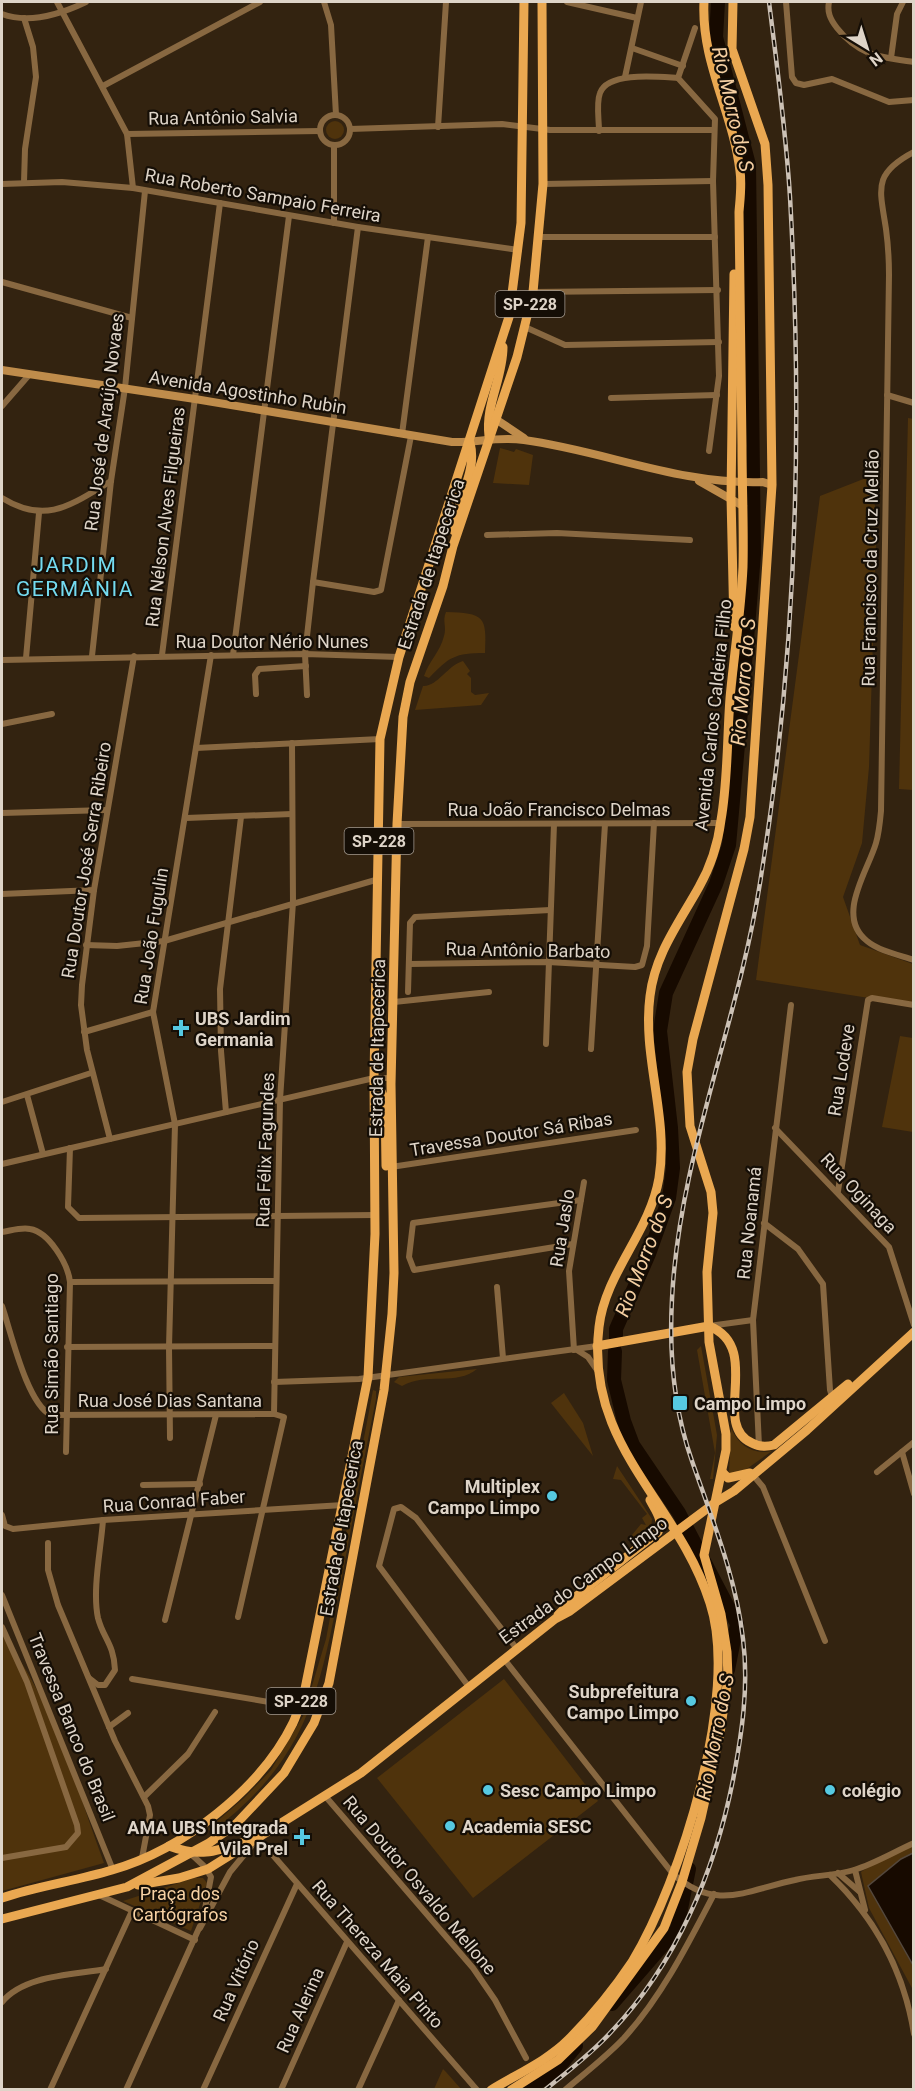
<svg xmlns="http://www.w3.org/2000/svg" width="915" height="2091" font-family="Roboto,sans-serif">
<style>
.green{fill:#4f330c}
.water{fill:#170a00;stroke:#53473c;stroke-width:1.5}
.lines{fill:none;stroke-linecap:round;stroke-linejoin:round}
.river{stroke:#170a00;stroke-width:14}
.minor{stroke:#886841;stroke-width:6}
.secondary{stroke:#bf8c4b;stroke-width:8}
.primary{stroke:#eaa851;stroke-width:9}
.rail-casing{stroke:#ccc1b5;stroke-width:4.5}
.rail{stroke:#150e06;stroke-width:2;stroke-dasharray:7;stroke-linecap:butt}
.poi-dot{fill:#56c9e1;stroke:#150e06;stroke-width:2}
.labels{text-anchor:middle;dominant-baseline:central;stroke-width:4.5;stroke-linejoin:round;paint-order:stroke}
.shield{fill:#150e06;stroke:#a2998e;stroke-width:1.5}
.shield-label{font-size:16px;font-weight:bold;fill:#ded4c8}
.street-label{font-size:18px;fill:#ded4c8;stroke:#150e06}
.poi-label{font-size:18px;font-weight:bold;fill:#ded4c8;stroke:#150e06;text-anchor:start}
.park-label{font-size:18px;fill:#f7d1a3;stroke:#150e06}
.water-label{font-size:20px;font-style:italic;fill:#f5cfa2;stroke:#150e06}
.quarter-label{font-size:21px;letter-spacing:1.5px;fill:#74dbf0;stroke:#150e06}
</style>
<rect width="100%" height="100%" fill="#332310"/>
<!-- green -->
<g class="green">
<circle cx="335" cy="130" r="9"/>
<path d="M908,418L914,419L913,790L899,789Z"/>
<path d="M500,448L514,452L516,449L533,455L529,485L493,483Z"/>
<path d="M866,478L877,512L869,767L862,843L843,897L860,945L913,964V1005L756,980L820,496Z"/>
<path d="M446,612C484,613 487,616 485,653C455,653 449,657 429,678L424,676C429,661 440,652 444,636C447,627 442,621 446,612Z"/>
<path d="M463,661L470,671L467,674L471,678V692L475,695L489,693L481,705L415,710L423,686C437,687 448,665 463,661Z"/>
<path d="M900,1036L913,1038V1132L882,1127Z"/>
<path d="M701,1346L717,1435L713,1479H710L715,1453L697,1350Z"/>
<path d="M477,1369C457,1386 426,1372 402,1386L394,1382L399,1377Z"/>
<path d="M373,1390L376,1391V1399C364,1458 353,1518 342,1577C320,1689 309,1759 211,1832L208,1829L244,1798L271,1770L303,1716L326,1639Z"/>
<path d="M564,1393L583,1423L593,1456L551,1403Z"/>
<path d="M731,1428C739,1446 753,1455 772,1451L741,1473L729,1474Z"/>
<path d="M617,1466L652,1519L651,1528L636,1541L632,1535L641,1524L646,1525L642,1518L647,1514L621,1480L613,1479Z"/>
<path d="M2,1635C54,1701 75,1785 104,1863L2,1891Z"/>
<path d="M504,1679L598,1801L473,1898L377,1778Z"/>
<path d="M913,1845V1990L869,1908L861,1872L879,1860Z"/>
<path d="M194,1878H203L207,1883L191,1931L123,1901Z"/>
<path d="M443,2069L446,2072L461,2089H434Z"/>
</g>
<!-- water -->
<path class="water" d="M913,1853V1965L868,1886L901,1859Z"/>
<g class="lines">
<!-- river -->
<g class="river">
<path d="M616,1342V1329L649,1254L669,1198L673,1168L671,1128L660,1031L666,993L716,884L729,845L742,700L754,554L749,165L716,37L718,2"/>
<path d="M615,1351L614,1380L624,1421L633,1445L679,1513L737,1624L728,1670"/>
<path d="M612,2004L677,1929L689,1869"/>
<path d="M524,2090L553,2074L576,2046"/>
</g>
<!-- minor -->
<g class="minor">
<path d="M57,2L127,134L133,188"/>
<path d="M324,2L331,25L336,115"/>
<path d="M567,2L637,18"/>
<path d="M786,2L792,77L796,83L804,85L832,79L889,102L914,100"/>
<path d="M829,2C827,12 830,19 837,28C859,56 880,57 914,62"/>
<path d="M2,14C29,24 61,14 86,2"/>
<path d="M695,28L678,78L715,119L713,181L719,376L709,451"/>
<path d="M632,48L683,66"/>
<path d="M891,58L897,14L903,2"/>
<path d="M625,77L641,2"/>
<path d="M103,86L260,2"/>
<circle cx="335" cy="130" r="15"/>
<path d="M438,127L446,2"/>
<path d="M350,129L502,124L550,130H714"/>
<path d="M599,131C599,120 596,103 600,93C608,71 660,77 678,78"/>
<path d="M127,134L320,131"/>
<path d="M914,152C872,174 880,189 886,229C888,244 889,260 889,275L881,811C880,822 879,833 876,843C868,871 835,916 867,941C879,951 899,955 914,960"/>
<path d="M24,182L25,149L36,77L33,47L24,18"/>
<path d="M2,184L62,182L133,188L358,227L519,250"/>
<path d="M543,184L713,181"/>
<path d="M334,223V145"/>
<path d="M540,237H715"/>
<path d="M2,282L132,318"/>
<path d="M533,292L718,290"/>
<path d="M525,327L565,345L719,342"/>
<path d="M887,395L914,403"/>
<path d="M611,398L717,395"/>
<path d="M2,406L29,375"/>
<path d="M402,434L428,237"/>
<path d="M2,498C46,525 71,505 111,481"/>
<path d="M487,535L557,533L690,540"/>
<path d="M313,582L374,592L381,590L411,436"/>
<path d="M162,655L220,203"/>
<path d="M233,655L289,216"/>
<path d="M92,656L111,481L125,388L145,191"/>
<path d="M26,658L39,513"/>
<path d="M2,660L305,654L399,657"/>
<path d="M256,694L255,675L259,669L306,666"/>
<path d="M307,695L305,654L313,582L358,227"/>
<path d="M2,724L52,714"/>
<path d="M196,748L380,739"/>
<path d="M2,813L107,810"/>
<path d="M186,818L292,814"/>
<path d="M397,824L721,823"/>
<path d="M2,894L94,890"/>
<path d="M86,945L117,946L164,941L379,879"/>
<path d="M410,964L548,962L635,967L642,965L647,946L654,823"/>
<path d="M408,992L410,923L415,917L550,910"/>
<path d="M394,1002L489,992"/>
<path d="M84,1032L153,1012"/>
<path d="M546,1044L554,824"/>
<path d="M591,1049L605,824"/>
<path d="M27,1095L43,1154"/>
<path d="M2,1102L91,1073"/>
<path d="M226,1112L221,1051L220,989L241,817"/>
<path d="M775,1128L889,1247L914,1325"/>
<path d="M110,1139L87,1050L81,1005L82,985L94,890L134,656"/>
<path d="M70,1148L68,1207L79,1218L375,1215"/>
<path d="M2,1164L374,1078H392"/>
<path d="M391,1167L636,1130"/>
<path d="M838,1191L868,1000L872,998L914,1005"/>
<path d="M764,1223L798,1249L823,1284L830,1390L833,1400"/>
<path d="M2,1232C10,1231 21,1227 30,1229C49,1232 68,1264 70,1282L66,1452"/>
<path d="M573,1244L414,1270L409,1257L413,1223L581,1200"/>
<path d="M70,1282L276,1281"/>
<path d="M497,1287L503,1358"/>
<path d="M2,1306C11,1332 27,1404 51,1415L274,1414L284,1417L238,1617"/>
<path d="M709,1326L753,1320"/>
<path d="M67,1347L275,1346"/>
<path d="M574,1350L569,1271L584,1182"/>
<path d="M577,1350L588,1357L597,1370"/>
<path d="M274,1382L359,1379L597,1346"/>
<path d="M274,1414L280,1100L293,902L292,743"/>
<path d="M170,1438L169,1347L175,1124L153,1012L211,655"/>
<path d="M759,1446L753,1320L791,1005"/>
<path d="M902,1452L914,1494"/>
<path d="M877,1472L914,1442"/>
<path d="M753,1475L763,1487L825,1641"/>
<path d="M143,1485L200,1484"/>
<path d="M2,1515L5,1526L13,1529L103,1520L343,1505"/>
<path d="M48,1543V1570L58,1605L115,1741L148,1806L150,1815L142,1858"/>
<path d="M2,1595L113,1870"/>
<path d="M165,1620L216,1415"/>
<path d="M2,1627L27,1682L77,1825L78,1833L66,1847L2,1858"/>
<path d="M504,1659L673,1874C716,1912 747,1890 795,1880C814,1875 835,1876 854,1870C874,1864 894,1852 914,1843"/>
<path d="M89,1678L98,1685H105L115,1670C114,1644 103,1638 98,1618C92,1590 101,1549 103,1520"/>
<path d="M132,1679L299,1707"/>
<path d="M469,1687L379,1566L394,1509L401,1507L416,1518L517,1649"/>
<path d="M109,1727L128,1713"/>
<path d="M144,1797L188,1754L215,1712"/>
<path d="M326,1797L473,1968L495,2000L526,2058"/>
<path d="M190,1853L205,1867L211,1877L204,1914"/>
<path d="M855,1870L865,1910"/>
<path d="M838,1873L860,1892"/>
<path d="M830,1875C876,1919 904,1971 914,2034"/>
<path d="M97,1894L195,1940"/>
<path d="M200,1928L230,1872L258,1838L477,2090"/>
<path d="M2,2002C24,1975 72,1975 106,1969"/>
<path d="M50,2090L132,1911"/>
<path d="M126,2090L200,1926"/>
<path d="M203,2090L297,1884"/>
<path d="M281,2090L347,1942"/>
<path d="M358,2090L399,2000"/>
<path d="M565,2090C585,2073 606,2057 624,2038C662,1996 688,1944 714,1894"/>
</g>
<!-- secondary -->
<g class="secondary">
<path d="M2,370L195,399L452,442C477,443 497,436 524,440C605,451 680,485 763,482L772,485"/>
<path d="M497,420L524,438"/>
<path d="M699,481L743,506"/>
</g>
<!-- primary -->
<g class="primary">
<path d="M734,274L731,497L734,627"/>
<path d="M489,436C485,405 503,378 503,347"/>
<path d="M454,531C455,501 478,473 470,443"/>
<path d="M374,1078L385,1099L386,1166"/>
<path d="M709,1326C764,1348 710,1425 752,1443C759,1447 766,1447 774,1445L848,1384"/>
<path d="M597,1346L709,1326"/>
<path d="M722,1472L728,1478L750,1473L753,1475"/>
<path d="M558,1615L578,1595L658,1532C664,1520 655,1510 650,1500"/>
<path d="M169,1846C201,1858 217,1851 248,1841"/>
<path d="M138,1885L179,1878L208,1869L361,1773L555,1619L570,1611L716,1502L734,1491L807,1430L914,1332"/>
<path d="M2,1898C37,1886 76,1881 112,1870C182,1850 261,1789 293,1723C298,1712 301,1700 305,1689L368,1377L375,1234L374,1078L380,739L399,657L509,317L521,223L524,2"/>
<path d="M2,1919L127,1887L209,1843L236,1824L284,1773L314,1723L329,1683L384,1390L392,1314L394,1273L391,1084L397,824L403,717L410,682L443,586L453,546L517,357L533,292L543,184L542,2"/>
<path d="M491,2090C517,2074 547,2061 568,2040C591,2017 614,1989 632,1962C681,1881 740,1694 710,1603C677,1500 585,1446 599,1327C605,1273 650,1232 659,1178C669,1117 642,1057 650,996C655,954 679,923 699,887C711,866 718,843 721,820C728,780 727,738 730,698C734,655 741,611 743,567C744,527 742,486 742,445C741,368 740,290 739,212C740,199 742,185 740,171C733,112 701,62 704,2"/>
<path d="M511,2090L558,2060L592,2027L664,1928L682,1882L701,1818L720,1733L728,1678L727,1652L721,1614L704,1555L726,1450V1434L709,1342L707,1272L713,1213L711,1192L690,1126L687,1072L693,1039L744,849L750,817L772,485L768,185L765,144L732,49L733,2"/>
</g>
<defs>
<path id="rail" d="M545,2090C568,2071 591,2054 611,2032C676,1964 715,1871 733,1780C742,1733 749,1686 743,1639C736,1577 712,1519 692,1461C674,1410 669,1353 672,1299C679,1157 738,1023 760,883C797,658 803,425 790,197C786,132 777,66 769,2"/>
</defs>
<!-- rail casing -->
<use href="#rail" class="rail-casing"/>
<!-- rail -->
<use href="#rail" class="rail"/>
</g>
<!-- markers -->
<g class="poi-dot">
<path d="M178 1019h6v6h6v6h-6v6h-6v-6h-6v-6h6z"/>
<rect x="672" y="1395" width="16" height="16" rx="3"/>
<circle cx="552" cy="1496" r="6"/>
<circle cx="691" cy="1701" r="6"/>
<circle cx="488" cy="1790" r="6"/>
<circle cx="830" cy="1790" r="6"/>
<circle cx="450" cy="1826" r="6"/>
<path d="M299 1828h6v6h6v6h-6v6h-6v-6h-6v-6h6z"/>
</g>
<g class="labels">
<!-- shield labels -->
<g class="shield">
<rect x="495.5" y="291" width="69" height="26" rx="4.5"/>
<rect x="344.5" y="828" width="69" height="26" rx="4.5"/>
<rect x="266.5" y="1688" width="69" height="26" rx="4.5"/>
</g>
<g class="shield-label">
<text x="530" y="304">SP-228</text>
<text x="379" y="841">SP-228</text>
<text x="301" y="1701">SP-228</text>
</g>
<!-- street labels -->
<g class="street-label">
<text transform="translate(223 117) rotate(-1)">Rua Antônio Salvia</text>
<text transform="translate(263 195) rotate(10)">Rua Roberto Sampaio Ferreira</text>
<text transform="translate(248 392) rotate(9)">Avenida Agostinho Rubin</text>
<text transform="translate(104 422) rotate(-83)">Rua José de Araújo Novaes</text>
<text transform="translate(165 517) rotate(-83)">Rua Nélson Alves Filgueiras</text>
<text transform="translate(431 564) rotate(-72)">Estrada de Itapecerica</text>
<text transform="translate(870 568) rotate(-89)">Rua Francisco da Cruz Mellão</text>
<text x="272" y="641">Rua Doutor Nério Nunes</text>
<text transform="translate(713 715) rotate(-84)">Avenida Carlos Caldeira Filho</text>
<text x="559" y="809">Rua João Francisco Delmas</text>
<text transform="translate(86 860) rotate(-81)">Rua Doutor José Serra Ribeiro</text>
<text transform="translate(151 936) rotate(-81)">Rua João Fugulin</text>
<text transform="translate(528 950) rotate(1)">Rua Antônio Barbato</text>
<text transform="translate(377 1048) rotate(-89)">Estrada de Itapecerica</text>
<text transform="translate(841 1070) rotate(-81)">Rua Lodeve</text>
<text transform="translate(511 1134) rotate(-9)">Travessa Doutor Sá Ribas</text>
<text transform="translate(265 1150) rotate(-88)">Rua Félix Fagundes</text>
<text transform="translate(859 1193) rotate(47)">Rua Oginaga</text>
<text transform="translate(749 1223) rotate(-84)">Rua Noanamá</text>
<text transform="translate(562 1228) rotate(-81)">Rua Jaslo</text>
<text transform="translate(51 1354) rotate(-90)">Rua Simão Santiago</text>
<text x="170" y="1400">Rua José Dias Santana</text>
<text transform="translate(174 1501) rotate(-4)">Rua Conrad Faber</text>
<text transform="translate(341 1528) rotate(-80)">Estrada de Itapecerica</text>
<text transform="translate(583 1580) rotate(-36)">Estrada do Campo Limpo</text>
<text transform="translate(72 1727) rotate(68)">Travessa Banco do Brasil</text>
<text transform="translate(420 1885) rotate(50)">Rua Doutor Osvaldo Mellone</text>
<text transform="translate(378 1954) rotate(49)">Rua Thereza Maia Pinto</text>
<text transform="translate(236 1980) rotate(-66)">Rua Vitório</text>
<text transform="translate(300 2010) rotate(-66)">Rua Alerina</text>
</g>
<!-- poi labels -->
<g class="poi-label">
<text x="195" y="1018">UBS Jardim<tspan x="195" dy="21">Germania</tspan></text>
<text x="694" y="1403">Campo Limpo</text>
<text x="540" y="1486" text-anchor="end">Multiplex<tspan x="540" dy="21">Campo Limpo</tspan></text>
<text x="679" y="1691" text-anchor="end">Subprefeitura<tspan x="679" dy="21">Campo Limpo</tspan></text>
<text x="500" y="1790">Sesc Campo Limpo</text>
<text x="842" y="1790">colégio</text>
<text x="462" y="1826">Academia SESC</text>
<text x="288" y="1827" text-anchor="end">AMA UBS Integrada<tspan x="288" dy="21">Vila Prel</tspan></text>
</g>
<!-- park labels -->
<g class="park-label">
<text x="180" y="1893">Praça dos<tspan x="180" dy="21">Cartógrafos</tspan></text>
</g>
<!-- water labels -->
<g class="water-label">
<text transform="translate(733 109) rotate(77)">Rio Morro do S</text>
<text transform="translate(743 682) rotate(-85)">Rio Morro do S</text>
<text transform="translate(644 1256) rotate(-69)">Rio Morro do S</text>
<text transform="translate(715 1737) rotate(-79)">Rio Morro do S</text>
</g>
<!-- quarter labels -->
<g class="quarter-label">
<text x="75" y="565">JARDIM<tspan x="75" dy="24">GERMÂNIA</tspan></text>
</g>
</g>
<!-- border -->
<rect width="915" height="2091" fill="none" stroke="#ded4c8" stroke-width="6"/>
<!-- north arrow -->
<g transform="translate(867 48) rotate(142)" stroke="#150e06" stroke-width="4.5" paint-order="stroke">
<path d="M0-4.5L10 22L0 15L-10 22Z" fill="#ded4c8"/>
<text y="-9" font-size="16" font-weight="bold" text-anchor="middle" fill="#ded4c8">N</text>
</g>
</svg>
